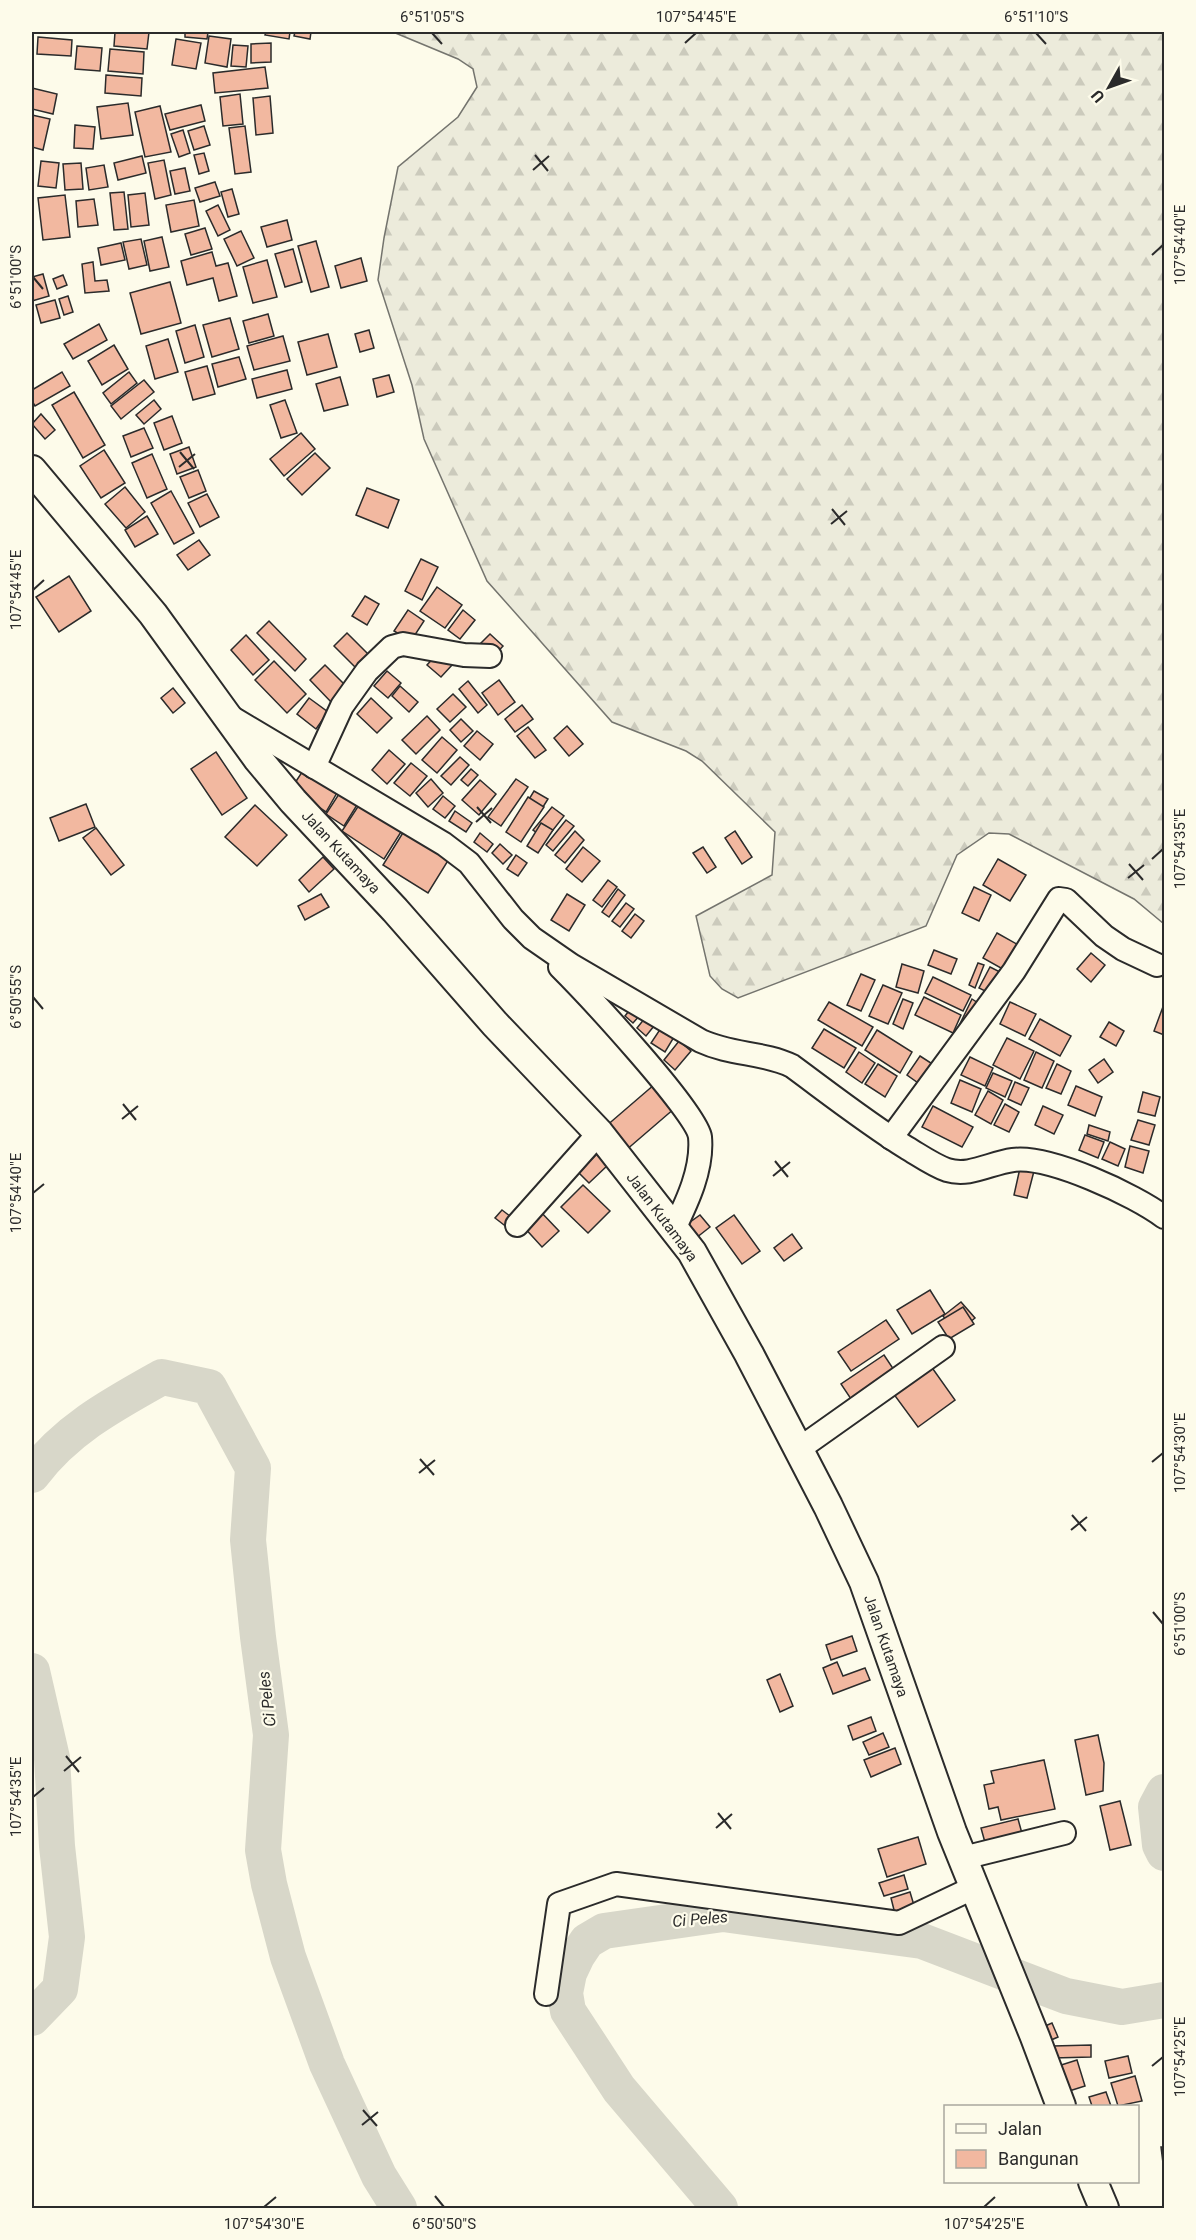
<svg xmlns="http://www.w3.org/2000/svg" width="1196" height="2240" font-family="Roboto,sans-serif">
<style>
.forest{fill:url(#forest-firs);stroke:#74746e;stroke-width:1.5}
.lines{fill:none;stroke-linecap:round;stroke-linejoin:round}
.river{stroke:#d8d7c9;stroke-width:36}
.building{fill:#f2b8a0;stroke:#2b2b2b;stroke-width:1.5}
.minor-casing{stroke:#2b2b2b;stroke-width:26}
.major-casing{stroke:#2b2b2b;stroke-width:32}
.minor{stroke:#fdfbea;stroke-width:22}
.major{stroke:#fdfbea;stroke-width:28}
.ticks{fill:none;stroke:#2b2b2b;stroke-width:2}
.labels{text-anchor:middle;dominant-baseline:central;stroke-width:4.5;stroke-linejoin:round;paint-order:stroke}
.street-label{font-size:15px;fill:#2b2b2b;stroke:#fdfbea}
.water-label{font-size:16px;font-style:italic;fill:#2b2b2b;stroke:#fdfbea}
.neatline{fill:none;stroke:#2b2b2b;stroke-width:2}
.ticks-label{font-size:15px;text-anchor:middle;fill:#2b2b2b}
</style>
<defs>
<pattern id="forest-firs" width="22" height="20" patternUnits="userSpaceOnUse" patternTransform="scale(1.5)"><rect width="22" height="20" fill="#ecebdb"/><path d="M5 1l3.5 6h-7zM16 11l3.5 6h-7z" fill="#cbcabc"/></pattern>
</defs>
<rect width="100%" height="100%" fill="#fdfbea"/>
<!-- forest -->
<path class="forest" d="M393,32H1164V924L1134,899L1009,834L989,833L957,855L926,926L738,998L722,989L710,976L696,916L772,875L775,832L702,761L686,751L612,722L487,581L424,439L412,385L378,280L384,238L398,167L458,117L477,87L473,69L458,59Z"/>
<g class="lines">
<!-- river -->
<g class="river">
<path d="M32,1475C67,1429 112,1405 162,1377L209,1387L253,1468L248,1540L258,1637L271,1735L263,1850L269,1884L288,1957L327,2064L379,2176L399,2208"/>
<path d="M32,1671L52,1758L57,1846L67,1937L60,1989L32,2018"/>
<path d="M1164,1792L1156,1807L1160,1845L1164,1853"/>
<path d="M720,2208L619,2089L568,2011L565,1993L569,1973L577,1956L587,1941L604,1931L723,1914L922,1941L1066,1996L1122,2007L1164,2000"/>
</g>
</g>
<!-- building -->
<g class="building">
<path d="M115,32H149L147,49L114,46Z"/>
<path d="M185,32H208L207,39L185,37Z"/>
<path d="M266,32H290L289,39L265,35Z"/>
<path d="M295,32H311L310,39L294,36Z"/>
<path d="M209,36L231,39L227,67L205,63Z"/>
<path d="M38,37L72,40L71,56L37,54Z"/>
<path d="M176,39L201,43L196,69L172,65Z"/>
<path d="M271,43V62L251,63V44Z"/>
<path d="M233,45L248,46L246,67L231,66Z"/>
<path d="M77,46L102,48L100,71L75,69Z"/>
<path d="M110,49L144,52L143,74L108,71Z"/>
<path d="M265,67L268,88L215,93L213,73Z"/>
<path d="M106,75L142,78L141,96L105,93Z"/>
<path d="M32,88L57,94L53,114L32,109Z"/>
<path d="M240,94L243,124L223,126L220,97Z"/>
<path d="M270,96L273,133L256,135L253,98Z"/>
<path d="M128,103L133,135L101,139L97,107Z"/>
<path d="M201,105L205,121L170,130L165,114Z"/>
<path d="M160,106L171,152L145,157L135,112Z"/>
<path d="M32,115L50,119L43,150L32,147Z"/>
<path d="M75,125L95,127L93,149L74,148Z"/>
<path d="M204,126L210,145L194,150L188,131Z"/>
<path d="M245,126L251,172L235,174L229,128Z"/>
<path d="M183,130L190,153L179,157L171,134Z"/>
<path d="M204,153L209,171L199,174L194,155Z"/>
<path d="M142,156L146,173L118,180L114,163Z"/>
<path d="M164,160L171,195L155,199L148,163Z"/>
<path d="M41,161L59,163L56,188L38,186Z"/>
<path d="M81,163L83,189L65,190L63,164Z"/>
<path d="M104,165L108,187L89,190L86,168Z"/>
<path d="M185,168L190,191L175,194L170,171Z"/>
<path d="M215,182L220,196L200,202L195,188Z"/>
<path d="M232,189L239,214L228,217L221,192Z"/>
<path d="M124,192L128,229L114,230L110,193Z"/>
<path d="M145,193L149,225L131,227L128,195Z"/>
<path d="M65,195L70,237L43,240L38,198Z"/>
<path d="M94,199L98,225L78,227L76,201Z"/>
<path d="M194,200L199,226L171,232L166,205Z"/>
<path d="M218,205L230,230L218,236L206,211Z"/>
<path d="M287,220L292,240L267,247L261,227Z"/>
<path d="M205,228L212,249L191,255L185,234Z"/>
<path d="M241,231L254,258L237,266L224,239Z"/>
<path d="M162,237L169,267L150,271L144,241Z"/>
<path d="M141,239L147,265L129,269L123,242Z"/>
<path d="M316,241L329,287L311,292L298,246Z"/>
<path d="M121,243L125,260L101,265L98,248Z"/>
<path d="M293,249L302,282L285,287L275,254Z"/>
<path d="M212,252L216,266L228,263L237,296L219,301L213,278L187,285L181,261Z"/>
<path d="M361,258L367,281L341,288L335,266Z"/>
<path d="M267,260L277,297L253,303L243,267Z"/>
<path d="M93,262L95,281L107,280L109,291L85,293L82,264Z"/>
<path d="M43,274L49,296L32,301V277Z"/>
<path d="M63,275L67,285L57,289L53,279Z"/>
<path d="M170,282L181,323L141,334L130,293Z"/>
<path d="M68,296L73,312L64,315L59,299Z"/>
<path d="M55,300L60,318L41,323L36,305Z"/>
<path d="M268,314L274,336L249,343L243,321Z"/>
<path d="M230,318L239,349L212,357L203,325Z"/>
<path d="M99,324L107,340L73,359L64,344Z"/>
<path d="M195,325L204,357L185,363L176,331Z"/>
<path d="M369,330L374,348L360,352L355,334Z"/>
<path d="M328,334L337,367L307,375L298,342Z"/>
<path d="M283,336L290,361L254,370L247,346Z"/>
<path d="M168,339L178,372L155,379L146,346Z"/>
<path d="M114,345L128,369L102,385L88,361Z"/>
<path d="M239,357L246,379L218,387L212,364Z"/>
<path d="M207,366L215,394L193,400L185,372Z"/>
<path d="M287,370L292,389L257,398L252,379Z"/>
<path d="M62,372L70,386L35,406L32,401V390Z"/>
<path d="M129,372L137,383L111,404L103,393Z"/>
<path d="M389,375L394,392L377,397L373,379Z"/>
<path d="M340,377L348,405L324,411L316,384Z"/>
<path d="M144,380L154,392L121,419L111,406Z"/>
<path d="M74,392L105,445L83,458L52,405Z"/>
<path d="M154,400L161,409L144,424L136,415Z"/>
<path d="M285,400L297,433L281,438L270,405Z"/>
<path d="M41,414L55,430L45,439L32,424Z"/>
<path d="M172,416L182,443L164,450L154,423Z"/>
<path d="M144,428L153,448L131,457L123,436Z"/>
<path d="M301,433L315,449L284,476L270,459Z"/>
<path d="M189,447L196,467L177,474L170,454Z"/>
<path d="M104,450L125,483L101,498L80,466Z"/>
<path d="M315,453L330,468L302,495L287,479Z"/>
<path d="M152,454L167,489L147,498L132,463Z"/>
<path d="M198,470L206,491L189,498L180,477Z"/>
<path d="M125,487L145,512L126,528L105,504Z"/>
<path d="M367,488L399,500L388,528L356,515Z"/>
<path d="M171,491L194,533L174,544L151,503Z"/>
<path d="M207,494L219,517L200,527L188,503Z"/>
<path d="M147,516L158,534L135,547L125,530Z"/>
<path d="M199,540L210,555L188,570L177,555Z"/>
<path d="M421,559L438,567L422,600L405,591Z"/>
<path d="M69,576L91,611L59,632L36,597Z"/>
<path d="M437,587L462,605L445,628L420,611Z"/>
<path d="M365,596L379,604L367,625L352,616Z"/>
<path d="M408,610L424,621L411,641L394,631Z"/>
<path d="M463,610L475,620L460,639L448,630Z"/>
<path d="M269,621L306,659L295,671L257,633Z"/>
<path d="M347,633L371,657L358,670L334,646Z"/>
<path d="M490,634L503,646L493,657L480,644Z"/>
<path d="M246,635L269,660L253,675L231,650Z"/>
<path d="M438,653L452,665L441,677L427,665Z"/>
<path d="M274,661L306,694L287,713L255,680Z"/>
<path d="M325,665L348,688L332,703L310,680Z"/>
<path d="M387,671L401,683L388,698L374,686Z"/>
<path d="M499,680L515,702L498,715L482,693Z"/>
<path d="M468,681L487,705L478,713L459,689Z"/>
<path d="M400,686L418,702L409,712L392,696Z"/>
<path d="M173,688L185,703L173,713L161,698Z"/>
<path d="M453,694L466,707L450,722L437,709Z"/>
<path d="M309,698L328,712L316,729L297,714Z"/>
<path d="M371,698L392,718L377,733L357,714Z"/>
<path d="M522,705L533,719L515,732L505,719Z"/>
<path d="M427,716L440,730L416,754L402,740Z"/>
<path d="M461,719L473,731L461,742L450,730Z"/>
<path d="M567,726L583,744L569,756L554,738Z"/>
<path d="M528,727L546,750L535,758L517,736Z"/>
<path d="M477,731L493,744L480,760L464,746Z"/>
<path d="M442,737L457,750L437,773L422,760Z"/>
<path d="M389,750L405,764L387,784L372,770Z"/>
<path d="M216,752L247,798L222,815L191,769Z"/>
<path d="M460,757L469,765L451,785L441,776Z"/>
<path d="M411,763L427,776L410,796L394,783Z"/>
<path d="M304,769L338,791L326,812L291,789Z"/>
<path d="M471,769L478,775L468,786L461,780Z"/>
<path d="M431,779L443,793L428,807L416,793Z"/>
<path d="M516,779L528,787L501,826L488,817Z"/>
<path d="M480,780L496,794L479,815L462,800Z"/>
<path d="M534,791L548,799L533,823L520,814Z"/>
<path d="M339,794L357,805L344,826L326,814Z"/>
<path d="M443,796L455,806L445,818L433,809Z"/>
<path d="M528,797L544,807L521,842L506,832Z"/>
<path d="M86,804L95,827L59,841L50,818Z"/>
<path d="M255,805L287,835L257,866L225,837Z"/>
<path d="M359,805L401,832L384,859L342,831Z"/>
<path d="M552,807L564,816L546,839L533,830Z"/>
<path d="M455,811L472,823L466,832L449,821Z"/>
<path d="M566,820L574,826L553,851L546,845Z"/>
<path d="M541,823L553,830L538,853L527,846Z"/>
<path d="M96,828L124,865L111,875L83,838Z"/>
<path d="M404,831L449,859L428,893L383,865Z"/>
<path d="M575,831L584,840L565,863L555,855Z"/>
<path d="M735,831L752,857L742,864L725,838Z"/>
<path d="M480,833L493,844L487,852L474,842Z"/>
<path d="M500,844L512,855L503,864L492,853Z"/>
<path d="M583,847L600,861L582,882L566,869Z"/>
<path d="M703,847L716,867L707,873L693,853Z"/>
<path d="M516,855L527,863L518,876L507,869Z"/>
<path d="M323,857L334,869L309,892L299,880Z"/>
<path d="M998,859L1026,875L1010,901L983,885Z"/>
<path d="M608,880L617,887L602,907L593,900Z"/>
<path d="M974,887L991,895L979,921L962,913Z"/>
<path d="M618,889L625,895L609,917L602,912Z"/>
<path d="M321,894L329,907L305,920L298,906Z"/>
<path d="M567,894L585,905L569,931L551,920Z"/>
<path d="M626,903L634,909L620,927L612,921Z"/>
<path d="M635,914L644,921L631,938L622,931Z"/>
<path d="M997,933L1022,947L1008,972L983,958Z"/>
<path d="M934,950L957,959L951,974L928,965Z"/>
<path d="M1091,953L1105,965L1091,982L1077,969Z"/>
<path d="M978,963L984,965L975,988L969,985Z"/>
<path d="M902,964L924,971L918,993L896,987Z"/>
<path d="M990,967L1004,974L993,995L979,988Z"/>
<path d="M861,974L875,980L861,1011L847,1005Z"/>
<path d="M933,977L971,995L963,1011L925,993Z"/>
<path d="M883,985L902,993L888,1024L869,1016Z"/>
<path d="M924,997L961,1015L953,1033L915,1015Z"/>
<path d="M903,999L913,1003L903,1029L893,1024Z"/>
<path d="M972,999L978,1003L956,1032Z"/>
<path d="M829,1002L873,1027L862,1046L818,1020Z"/>
<path d="M1010,1002L1036,1014L1025,1036L1000,1024Z"/>
<path d="M1164,1004V1035L1154,1031Z"/>
<path d="M632,1007L641,1014L633,1023L625,1016Z"/>
<path d="M645,1018L654,1026L646,1036L637,1028Z"/>
<path d="M1040,1019L1071,1036L1060,1056L1029,1039Z"/>
<path d="M1109,1022L1124,1031L1116,1046L1100,1037Z"/>
<path d="M661,1028L674,1037L665,1052L651,1043Z"/>
<path d="M824,1029L856,1048L844,1068L812,1048Z"/>
<path d="M877,1030L912,1052L900,1073L865,1050Z"/>
<path d="M1007,1038L1034,1051L1020,1079L993,1065Z"/>
<path d="M679,1041L691,1051L675,1070L664,1060Z"/>
<path d="M859,1052L875,1063L862,1083L846,1072Z"/>
<path d="M1036,1052L1054,1061L1042,1088L1024,1080Z"/>
<path d="M920,1056L934,1065L921,1085L907,1075Z"/>
<path d="M970,1057L993,1068L985,1086L961,1075Z"/>
<path d="M1104,1059L1113,1072L1098,1083L1089,1070Z"/>
<path d="M878,1064L897,1076L885,1097L865,1084Z"/>
<path d="M1057,1064L1071,1071L1061,1094L1046,1088Z"/>
<path d="M993,1073L1012,1081L1005,1097L986,1088Z"/>
<path d="M960,1080L981,1089L972,1112L951,1103Z"/>
<path d="M1015,1082L1029,1088L1021,1105L1008,1099Z"/>
<path d="M655,1084L675,1108L625,1151L605,1127Z"/>
<path d="M1076,1086L1102,1097L1095,1116L1068,1105Z"/>
<path d="M988,1091L1003,1100L991,1124L975,1115Z"/>
<path d="M1143,1092L1160,1097L1155,1116L1138,1112Z"/>
<path d="M1005,1104L1019,1112L1009,1132L994,1125Z"/>
<path d="M933,1106L973,1127L962,1147L922,1127Z"/>
<path d="M1043,1106L1063,1115L1054,1134L1035,1125Z"/>
<path d="M1138,1120L1155,1125L1149,1145L1131,1140Z"/>
<path d="M1089,1125L1110,1132L1108,1141L1087,1134Z"/>
<path d="M1085,1135L1104,1142L1098,1158L1079,1150Z"/>
<path d="M1110,1142L1125,1149L1118,1166L1102,1159Z"/>
<path d="M1130,1146L1149,1151L1143,1173L1125,1167Z"/>
<path d="M598,1153L609,1164L589,1183L578,1172Z"/>
<path d="M1020,1168L1034,1171L1027,1198L1014,1195Z"/>
<path d="M583,1185L610,1211L588,1233L561,1207Z"/>
<path d="M502,1210L515,1220L508,1228L495,1218Z"/>
<path d="M539,1210L559,1231L542,1247L522,1225Z"/>
<path d="M700,1215L710,1227L696,1238L686,1225Z"/>
<path d="M734,1215L760,1251L742,1264L716,1228Z"/>
<path d="M792,1234L802,1248L784,1261L774,1248Z"/>
<path d="M930,1290L945,1314L912,1334L897,1310Z"/>
<path d="M961,1302L975,1318L957,1333L943,1316Z"/>
<path d="M963,1307L974,1324L949,1339L938,1322Z"/>
<path d="M886,1320L899,1339L851,1371L838,1352Z"/>
<path d="M884,1355L896,1373L853,1402L841,1384Z"/>
<path d="M928,1362L955,1400L918,1427L890,1389Z"/>
<path d="M852,1636L857,1651L831,1660L826,1645Z"/>
<path d="M837,1662L843,1676L865,1668L870,1680L833,1694L823,1668Z"/>
<path d="M780,1674L793,1706L780,1712L767,1680Z"/>
<path d="M871,1717L876,1731L853,1740L848,1726Z"/>
<path d="M883,1733L889,1747L869,1755L863,1742Z"/>
<path d="M1098,1735L1104,1763L1103,1791L1086,1795L1075,1740Z"/>
<path d="M895,1748L901,1764L871,1777L864,1760Z"/>
<path d="M1044,1760L1055,1809L1001,1820L998,1807L989,1809L984,1785L994,1783L991,1771Z"/>
<path d="M1120,1801L1131,1845L1110,1850L1100,1806Z"/>
<path d="M1018,1819L1023,1837L986,1846L981,1828Z"/>
<path d="M918,1837L926,1864L887,1877L878,1849Z"/>
<path d="M904,1875L908,1889L884,1896L879,1883Z"/>
<path d="M910,1892L916,1912L896,1918L891,1898Z"/>
<path d="M1052,2023L1058,2037L1042,2044L1036,2030Z"/>
<path d="M1091,2045V2057L1053,2058V2046Z"/>
<path d="M1128,2056L1132,2073L1109,2078L1105,2061Z"/>
<path d="M1077,2060L1085,2086L1066,2092L1058,2066Z"/>
<path d="M1135,2076L1142,2101L1118,2106L1111,2083Z"/>
<path d="M1106,2092L1111,2106H1092L1089,2097Z"/>
<path d="M1161,2147H1164V2171Z"/>
</g>
<g class="lines">
<defs>
<g id="minor">
<path d="M229,716L444,844L469,863L513,919L532,938L571,965L701,1041C731,1055 763,1052 792,1066C830,1094 867,1123 907,1148C919,1155 933,1165 947,1170C970,1177 990,1163 1013,1160C1049,1155 1135,1195 1164,1217"/>
<path d="M314,767L342,706L367,671L392,647L403,644L464,655L490,656"/>
<path d="M560,967C584,991 697,1112 700,1137C703,1169 687,1202 674,1229"/>
<path d="M891,1138L1014,971L1059,899L1066,900L1104,936L1123,949L1157,965"/>
<path d="M517,1225L599,1133"/>
<path d="M799,1449L943,1347"/>
<path d="M963,1858L1064,1833"/>
<path d="M546,1994L559,1904L616,1884L899,1923L975,1887"/>
</g>
<g id="major">
<path d="M32,470L153,614L258,759L293,801L395,910L495,1024L599,1133L692,1252L749,1354L828,1506L864,1582L952,1832L1035,2037L1061,2106"/>
<path d="M1093,2182L1104,2208"/>
</g>
</defs>
<!-- minor casing -->
<use href="#minor" class="minor-casing"/>
<!-- major casing -->
<use href="#major" class="major-casing"/>
<!-- minor -->
<use href="#minor" class="minor"/>
<!-- major -->
<use href="#major" class="major"/>
</g>
<!-- ticks -->
<path class="ticks" d="M432,33L442,44M1036,33L1046,44M685,43L696,33M535,155L548,171M533,170L549,156M1152,255L1163,245M33,277L43,289M180,452L194,469M179,467L195,454M832,509L845,525M831,524L847,511M33,590L44,580M477,807L491,823M476,822L492,808M1152,859L1163,849M1129,864L1143,880M1128,878L1144,865M33,997L43,1009M123,1104L136,1120M122,1119L138,1106M775,1161L788,1177M773,1176L790,1162M33,1193L44,1184M420,1459L434,1475M1152,1462L1163,1453M419,1473L435,1460M1072,1515L1086,1531M1071,1530L1087,1517M1153,1612L1163,1624M66,1756L79,1772M64,1771L81,1757M33,1797L44,1788M718,1813L731,1829M716,1828L732,1814M1152,2066L1163,2057M363,2110L377,2126M362,2125L378,2112M435,2196L444,2207M264,2207L276,2197M984,2207L995,2197"/>
<g class="labels">
<!-- street labels -->
<g class="street-label">
<text transform="translate(341 852) rotate(47)">Jalan Kutamaya</text>
<text transform="translate(662 1217) rotate(53)">Jalan Kutamaya</text>
<text transform="translate(886 1646) rotate(71)">Jalan Kutamaya</text>
</g>
<!-- water labels -->
<g class="water-label">
<text transform="translate(267 1699) rotate(-97)">Ci Peles</text>
<text transform="translate(700 1919) rotate(-5)">Ci Peles</text>
</g>
</g>
<!-- border -->
<rect width="1196" height="2240" fill="none" stroke="#fdfbea" stroke-width="66"/>
<!-- legend -->
<rect x="944" y="2105" width="195" height="78" fill="#fdfbea" stroke="#a9a89e" stroke-width="1.5"/>
<rect x="956" y="2124" width="30" height="9" fill="#fdfbea" stroke="#a9a89e" stroke-width="1.5"/>
<text x="998" y="2135" font-size="18" fill="#2b2b2b">Jalan</text>
<rect x="956" y="2150" width="30" height="18" fill="#f2b8a0" stroke="#a9a89e" stroke-width="1.5"/>
<text x="998" y="2165" font-size="18" fill="#2b2b2b">Bangunan</text>
<!-- north arrow -->
<g transform="translate(1109 87) rotate(230)" stroke="#fdfbea" stroke-width="4.5" paint-order="stroke">
<path d="M0-4.5L10 22L0 15L-10 22Z" fill="#2b2b2b"/>
<text y="-9" font-size="16" font-weight="bold" text-anchor="middle" fill="#2b2b2b">U</text>
</g>
<rect x="33" y="33" width="1130" height="2174" class="neatline"/>
<g class="ticks-label">
<text x="432" y="22">6°51'05"S</text>
<text x="696" y="22">107°54'45"E</text>
<text x="1036" y="22">6°51'10"S</text>
<text transform="translate(1180 245) rotate(-90)" y="5">107°54'40"E</text>
<text transform="translate(16 277) rotate(-90)" y="5">6°51'00"S</text>
<text transform="translate(16 590) rotate(-90)" y="5">107°54'45"E</text>
<text transform="translate(1180 849) rotate(-90)" y="5">107°54'35"E</text>
<text transform="translate(16 997) rotate(-90)" y="5">6°50'55"S</text>
<text transform="translate(16 1193) rotate(-90)" y="5">107°54'40"E</text>
<text transform="translate(1180 1453) rotate(-90)" y="5">107°54'30"E</text>
<text transform="translate(1180 1624) rotate(-90)" y="5">6°51'00"S</text>
<text transform="translate(16 1797) rotate(-90)" y="5">107°54'35"E</text>
<text transform="translate(1180 2057) rotate(-90)" y="5">107°54'25"E</text>
<text x="264" y="2229">107°54'30"E</text>
<text x="444" y="2229">6°50'50"S</text>
<text x="984" y="2229">107°54'25"E</text>
</g>
</svg>
